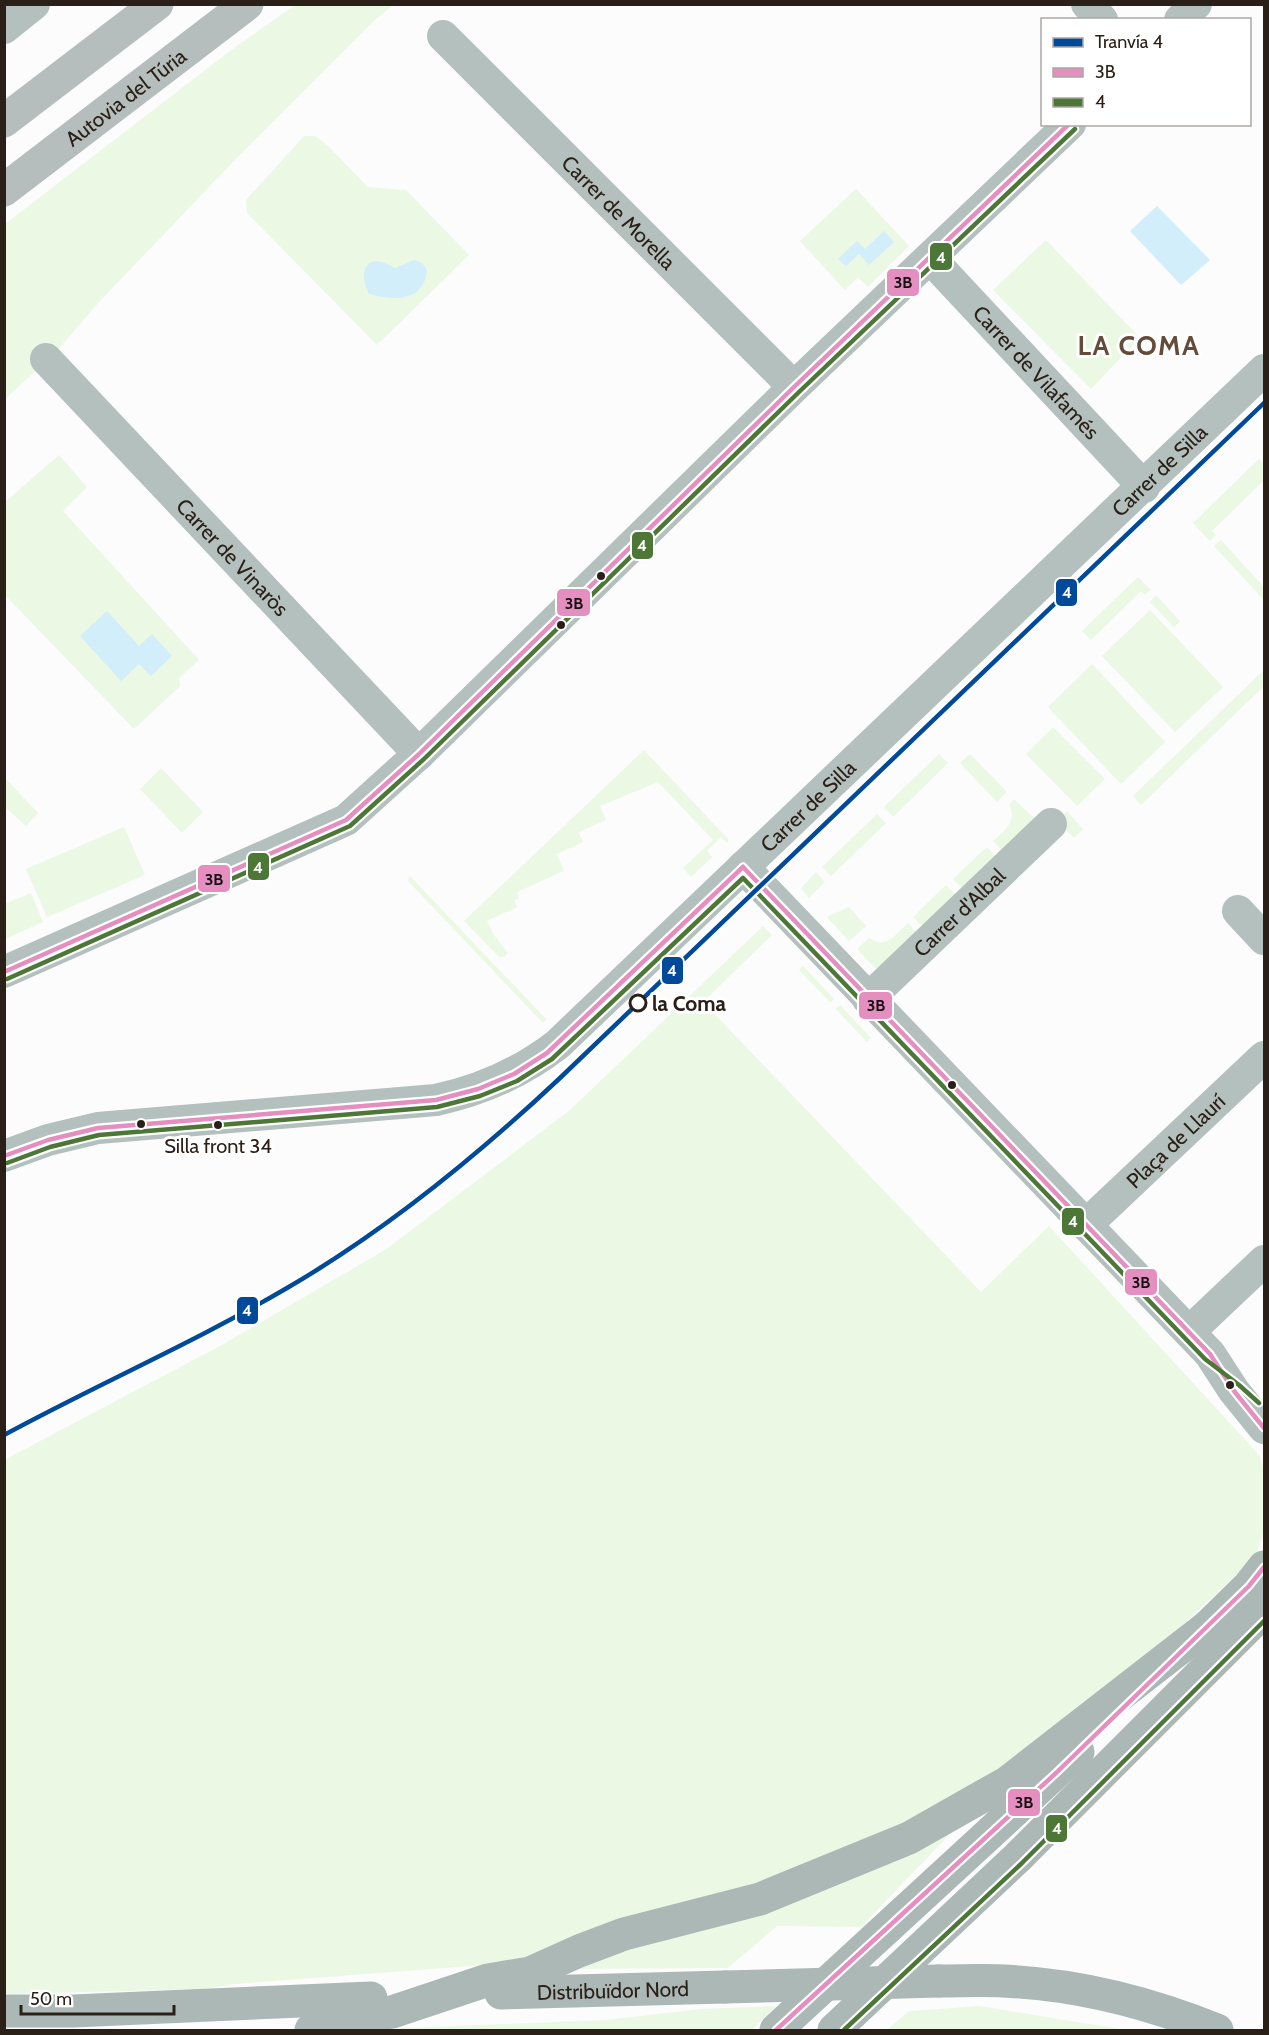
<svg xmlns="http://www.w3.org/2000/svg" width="1269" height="2035" font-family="Cabin,sans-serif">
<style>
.green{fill:#ebf8e3}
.water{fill:#d2eefb}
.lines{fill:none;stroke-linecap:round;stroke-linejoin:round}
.minor{stroke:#b3c0bd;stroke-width:32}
.major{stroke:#acb8b6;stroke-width:33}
.highway{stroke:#b5bebc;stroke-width:33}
.major-bridge{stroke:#acb8b6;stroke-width:33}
.bus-1-casing{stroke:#fff;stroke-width:9}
.bus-2-casing{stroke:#fff;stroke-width:9}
.bus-1{stroke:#e48fbf;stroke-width:4.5}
.bus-2{stroke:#4c7737;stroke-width:4.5}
.tram-1-casing{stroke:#fff;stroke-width:9}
.tram-1{stroke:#004a99;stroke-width:4.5}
.bus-dot{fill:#2b2018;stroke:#fff;stroke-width:2}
.stop-dot{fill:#fff;stroke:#2b2018;stroke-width:3}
.labels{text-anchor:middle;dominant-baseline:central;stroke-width:6;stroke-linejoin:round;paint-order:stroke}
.bus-label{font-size:20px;fill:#2b2018;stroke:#fff}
.street-label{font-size:21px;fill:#2b2018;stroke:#fff}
.stop-label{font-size:21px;font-weight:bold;fill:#2b2018;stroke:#fff;text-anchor:start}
.district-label{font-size:27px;font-weight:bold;letter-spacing:1.5px;fill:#654c3a;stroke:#fff}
.line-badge{stroke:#fff;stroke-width:2}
.badge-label{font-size:16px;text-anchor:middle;font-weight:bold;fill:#fff}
.pale-badge-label{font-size:16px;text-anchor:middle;font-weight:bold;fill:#111}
</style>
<rect width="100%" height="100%" fill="#fcfcfc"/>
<!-- green -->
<g class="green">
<path d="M295,5H393L375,20L231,164L100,301L54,354L5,399V224L230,51Z"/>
<path d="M304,136H315L326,144L368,187L406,190L469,255L377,345L247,213L246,200Z"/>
<path d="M856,189L909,246L868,287L858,277L845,290L800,241Z"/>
<path d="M1046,240L1140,338L1091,389L993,290Z"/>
<path d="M59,455L87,487L63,511L199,660L179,678L180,686L134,729L5,595L4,503Z"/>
<path d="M1259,459L1264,465V480L1212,531L1216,535L1210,541L1193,523Z"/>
<path d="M1221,540L1264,587V600L1214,546Z"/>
<path d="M1138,577L1151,590L1145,595L1141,591L1091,640L1082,631Z"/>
<path d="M1156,595L1180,621L1174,627L1150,602Z"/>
<path d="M1150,610L1223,687L1175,732L1102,656Z"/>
<path d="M1092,664L1165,742L1121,784L1048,707Z"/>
<path d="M1264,670V686L1141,805L1133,796Z"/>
<path d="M1053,727L1105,779L1077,806L1026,754Z"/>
<path d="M644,750L729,840L727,843L721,837L707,851L712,857L691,877L683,868L713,840L658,782L600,806L606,820L579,832L583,842L557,854L564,871L517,892L519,898L514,900L517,907L487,921L494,935L508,953L504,957H499L464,921Z"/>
<path d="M939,754L948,763L893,817L884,807Z"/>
<path d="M970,754L1007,792L997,802L960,763Z"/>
<path d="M161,768L203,812L182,833L140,789Z"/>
<path d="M5,778L38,813L26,826L5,807Z"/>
<path d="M1014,799L1037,821L1004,853L993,841C1004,831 1018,821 1009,805Z"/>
<path d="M1067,811L1083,829L1074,838L1057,821Z"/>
<path d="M877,814L886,823L831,876L822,867Z"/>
<path d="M124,827L145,875L47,917L26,869Z"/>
<path d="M987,847L998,859L965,891L953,879Z"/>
<path d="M816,872L825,882L809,898L801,888Z"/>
<path d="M410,876L546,1019L543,1023L407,880Z"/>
<path d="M946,885L958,897L925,929L913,917Z"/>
<path d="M31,893L43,922L5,939V904Z"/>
<path d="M849,907L866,926L849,941L827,917Z"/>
<path d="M908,923L919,935L879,972L857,949L869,938C886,950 895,935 908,923Z"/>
<path d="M763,926L772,935L703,1002L981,1292L1049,1226L1260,1456L1264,1472V1530L1256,1556L1112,1691L1010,1771L861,1927L777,1926L728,1968L574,1969L498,1964L235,1984L202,1989L5,1994L4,1460L222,1345L385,1250L570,1110Z"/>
<path d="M803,966L834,999L830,1002L799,970Z"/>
<path d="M840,1005L871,1038L867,1042L836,1009Z"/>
<path d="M776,2006L752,2030H358L606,2020L701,2009Z"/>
<path d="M979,2006L1126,2030H887L909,2011Z"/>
</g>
<!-- water -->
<g class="water">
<path d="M1157,206L1210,260L1181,285L1130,231Z"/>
<path d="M884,231L894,242L869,265L859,254L846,266L838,259L857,241L865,249Z"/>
<path d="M414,260L422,263L427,270C424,302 394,301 369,294C364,285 359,263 376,261C382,261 389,265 395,268Z"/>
<path d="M107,611L139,646L152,634L172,656L151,676L139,664L121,681L80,636Z"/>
</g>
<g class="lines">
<!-- minor -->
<g class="minor">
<path d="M1087,4L1102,20"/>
<path d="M1180,20L1196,4"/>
<path d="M4,28L34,4"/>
<path id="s1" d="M443,36L794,387"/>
<path id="s2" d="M930,258L1144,487"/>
<path id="s3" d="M46,359L419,754"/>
<path d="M743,867L1210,1354L1234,1391L1264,1428"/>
<path d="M1238,911L1264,939"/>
<path d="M4,972L346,820L419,754L794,387L1070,124"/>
<path id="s4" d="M868,999L1051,824"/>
<path id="s5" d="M4,1156L48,1140L98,1128L436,1100C482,1090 521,1073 558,1044L1264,370"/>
<path id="s6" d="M1086,1225L1264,1057"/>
<path d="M1189,1332L1264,1261"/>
</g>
<!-- major -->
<g class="major">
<path d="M1195,1639L1249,1586L1264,1567"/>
<path d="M939,1981C960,1981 982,1980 1003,1981C1075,1984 1150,2003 1217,2030"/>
<path id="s7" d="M501,1993L725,1987"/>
<path d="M4,2011H73L371,1998"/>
<path d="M311,2030L324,2024L338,2021L392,2012L488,1980L530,1973L579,1951L624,1934L760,1899L909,1838L1008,1782L1211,1624"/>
<path d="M776,2030L1078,1752"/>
<path d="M834,2030L1017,1858L1264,1611"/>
</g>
<!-- highway -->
<g class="highway">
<path d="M4,121L157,4"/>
<path id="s8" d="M4,190L247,4"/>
</g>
<!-- major-bridge -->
<path class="major-bridge" d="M725,1987L939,1981"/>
<defs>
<g id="bus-1">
<path d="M743,867L1210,1354L1234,1391L1264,1428"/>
<path d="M4,972L346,820L419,754L794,387L1069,124"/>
<path d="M4,1156L48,1140L98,1128L436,1100L478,1089L514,1074L547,1053L743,867"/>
<path d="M776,2030L1056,1773L1249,1586L1264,1567"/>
</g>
<g id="bus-2">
<path d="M7,979L350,826L424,759L799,392L1075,129"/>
<path d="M7,1163L50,1147L99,1135L437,1107L480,1096L517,1081L552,1059L743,878L1205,1359L1239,1385L1259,1403"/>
<path d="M844,2030L1022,1863L1264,1621"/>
</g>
</defs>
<!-- bus-1 casing -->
<use href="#bus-1" class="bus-1-casing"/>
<!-- bus-2 casing -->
<use href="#bus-2" class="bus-2-casing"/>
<!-- bus-1 -->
<use href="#bus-1" class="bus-1"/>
<!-- bus-2 -->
<use href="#bus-2" class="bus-2"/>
<defs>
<path id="tram-1" d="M4,1435C98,1384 195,1342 287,1288C387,1230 476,1157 560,1078L1264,403"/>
</defs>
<!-- tram-1 casing -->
<use href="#tram-1" class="tram-1-casing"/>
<!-- tram-1 -->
<use href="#tram-1" class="tram-1"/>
</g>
<!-- markers -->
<g class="bus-dot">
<circle cx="601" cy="576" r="5"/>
<circle cx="561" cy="625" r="5"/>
<circle cx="952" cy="1085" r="5"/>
<circle cx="141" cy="1124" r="5"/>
<circle cx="218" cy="1125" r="5"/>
<circle cx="1230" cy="1385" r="5"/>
</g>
<circle class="stop-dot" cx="638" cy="1003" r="8"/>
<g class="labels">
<!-- bus labels -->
<g class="bus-label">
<text x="218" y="1146">Silla front 34</text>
</g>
<!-- street labels -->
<g class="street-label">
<text stroke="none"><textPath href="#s8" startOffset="153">Autovia del Túria</textPath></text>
<text stroke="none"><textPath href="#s1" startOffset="249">Carrer de Morella</textPath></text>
<text stroke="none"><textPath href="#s2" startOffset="156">Carrer de Vilafamés</textPath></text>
<text stroke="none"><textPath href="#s5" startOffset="1404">Carrer de Silla</textPath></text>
<text stroke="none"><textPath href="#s3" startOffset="272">Carrer de Vinaròs</textPath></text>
<text stroke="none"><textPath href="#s5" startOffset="918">Carrer de Silla</textPath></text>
<text stroke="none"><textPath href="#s4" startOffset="126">Carrer d'Albal</textPath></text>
<text stroke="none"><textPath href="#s6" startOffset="123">Plaça de Llaurí</textPath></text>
<text stroke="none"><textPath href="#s7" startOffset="112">Distribuïdor Nord</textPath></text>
</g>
<!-- stop labels -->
<g class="stop-label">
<text x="652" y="1003">la Coma</text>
</g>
<!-- district labels -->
<g class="district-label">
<text x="1139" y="345">LA COMA</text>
</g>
</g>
<g class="line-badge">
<rect x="929" y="242" width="24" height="29" rx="6" fill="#4c7737"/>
<rect x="886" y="268" width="34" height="29" rx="6" fill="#e48fbf"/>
<rect x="631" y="531" width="23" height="29" rx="6" fill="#4c7737"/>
<rect x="1055" y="578" width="23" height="29" rx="6" fill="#004a99"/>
<rect x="556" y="588" width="35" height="29" rx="6" fill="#e48fbf"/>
<rect x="247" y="852" width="23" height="29" rx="6" fill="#4c7737"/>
<rect x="197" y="864" width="34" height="29" rx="6" fill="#e48fbf"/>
<rect x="661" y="956" width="23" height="29" rx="6" fill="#004a99"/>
<rect x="858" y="991" width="35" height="29" rx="6" fill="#e48fbf"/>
<rect x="1061" y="1207" width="24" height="29" rx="6" fill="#4c7737"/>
<rect x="1124" y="1268" width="34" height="28" rx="6" fill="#e48fbf"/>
<rect x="236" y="1296" width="23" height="29" rx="6" fill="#004a99"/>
<rect x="1007" y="1788" width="34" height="29" rx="6" fill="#e48fbf"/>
<rect x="1045" y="1814" width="23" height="29" rx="6" fill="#4c7737"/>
</g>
<g class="badge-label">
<text x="941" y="263">4</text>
<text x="642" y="551">4</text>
<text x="1067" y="598">4</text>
<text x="258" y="873">4</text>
<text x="672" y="976">4</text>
<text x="1073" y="1227">4</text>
<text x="247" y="1316">4</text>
<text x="1057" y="1834">4</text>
</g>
<g class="pale-badge-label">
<text x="903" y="288">3B</text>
<text x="574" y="609">3B</text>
<text x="214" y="885">3B</text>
<text x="876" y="1011">3B</text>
<text x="1141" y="1288">3B</text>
<text x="1024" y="1808">3B</text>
</g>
<!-- border -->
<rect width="1269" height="2035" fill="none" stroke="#2b2018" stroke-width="12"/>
<!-- legend -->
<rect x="1041" y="18" width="210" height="108" fill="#ffffff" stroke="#aaa6a3" stroke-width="1.5"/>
<rect x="1053" y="38" width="30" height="9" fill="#004a99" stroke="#aaa6a3" stroke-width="1.5"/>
<text x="1095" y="48" font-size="18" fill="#2b2018">Tranvía 4</text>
<rect x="1053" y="68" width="30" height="9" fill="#e48fbf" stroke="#aaa6a3" stroke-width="1.5"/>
<text x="1095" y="78" font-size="18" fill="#2b2018">3B</text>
<rect x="1053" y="98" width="30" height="9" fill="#4c7737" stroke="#aaa6a3" stroke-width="1.5"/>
<text x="1095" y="108" font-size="18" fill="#2b2018">4</text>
<!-- scale -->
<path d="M21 2005v9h153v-9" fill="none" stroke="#2b2018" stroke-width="3"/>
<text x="30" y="2005" font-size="18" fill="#2b2018" stroke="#ffffff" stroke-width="4.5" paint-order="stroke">50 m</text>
</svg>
